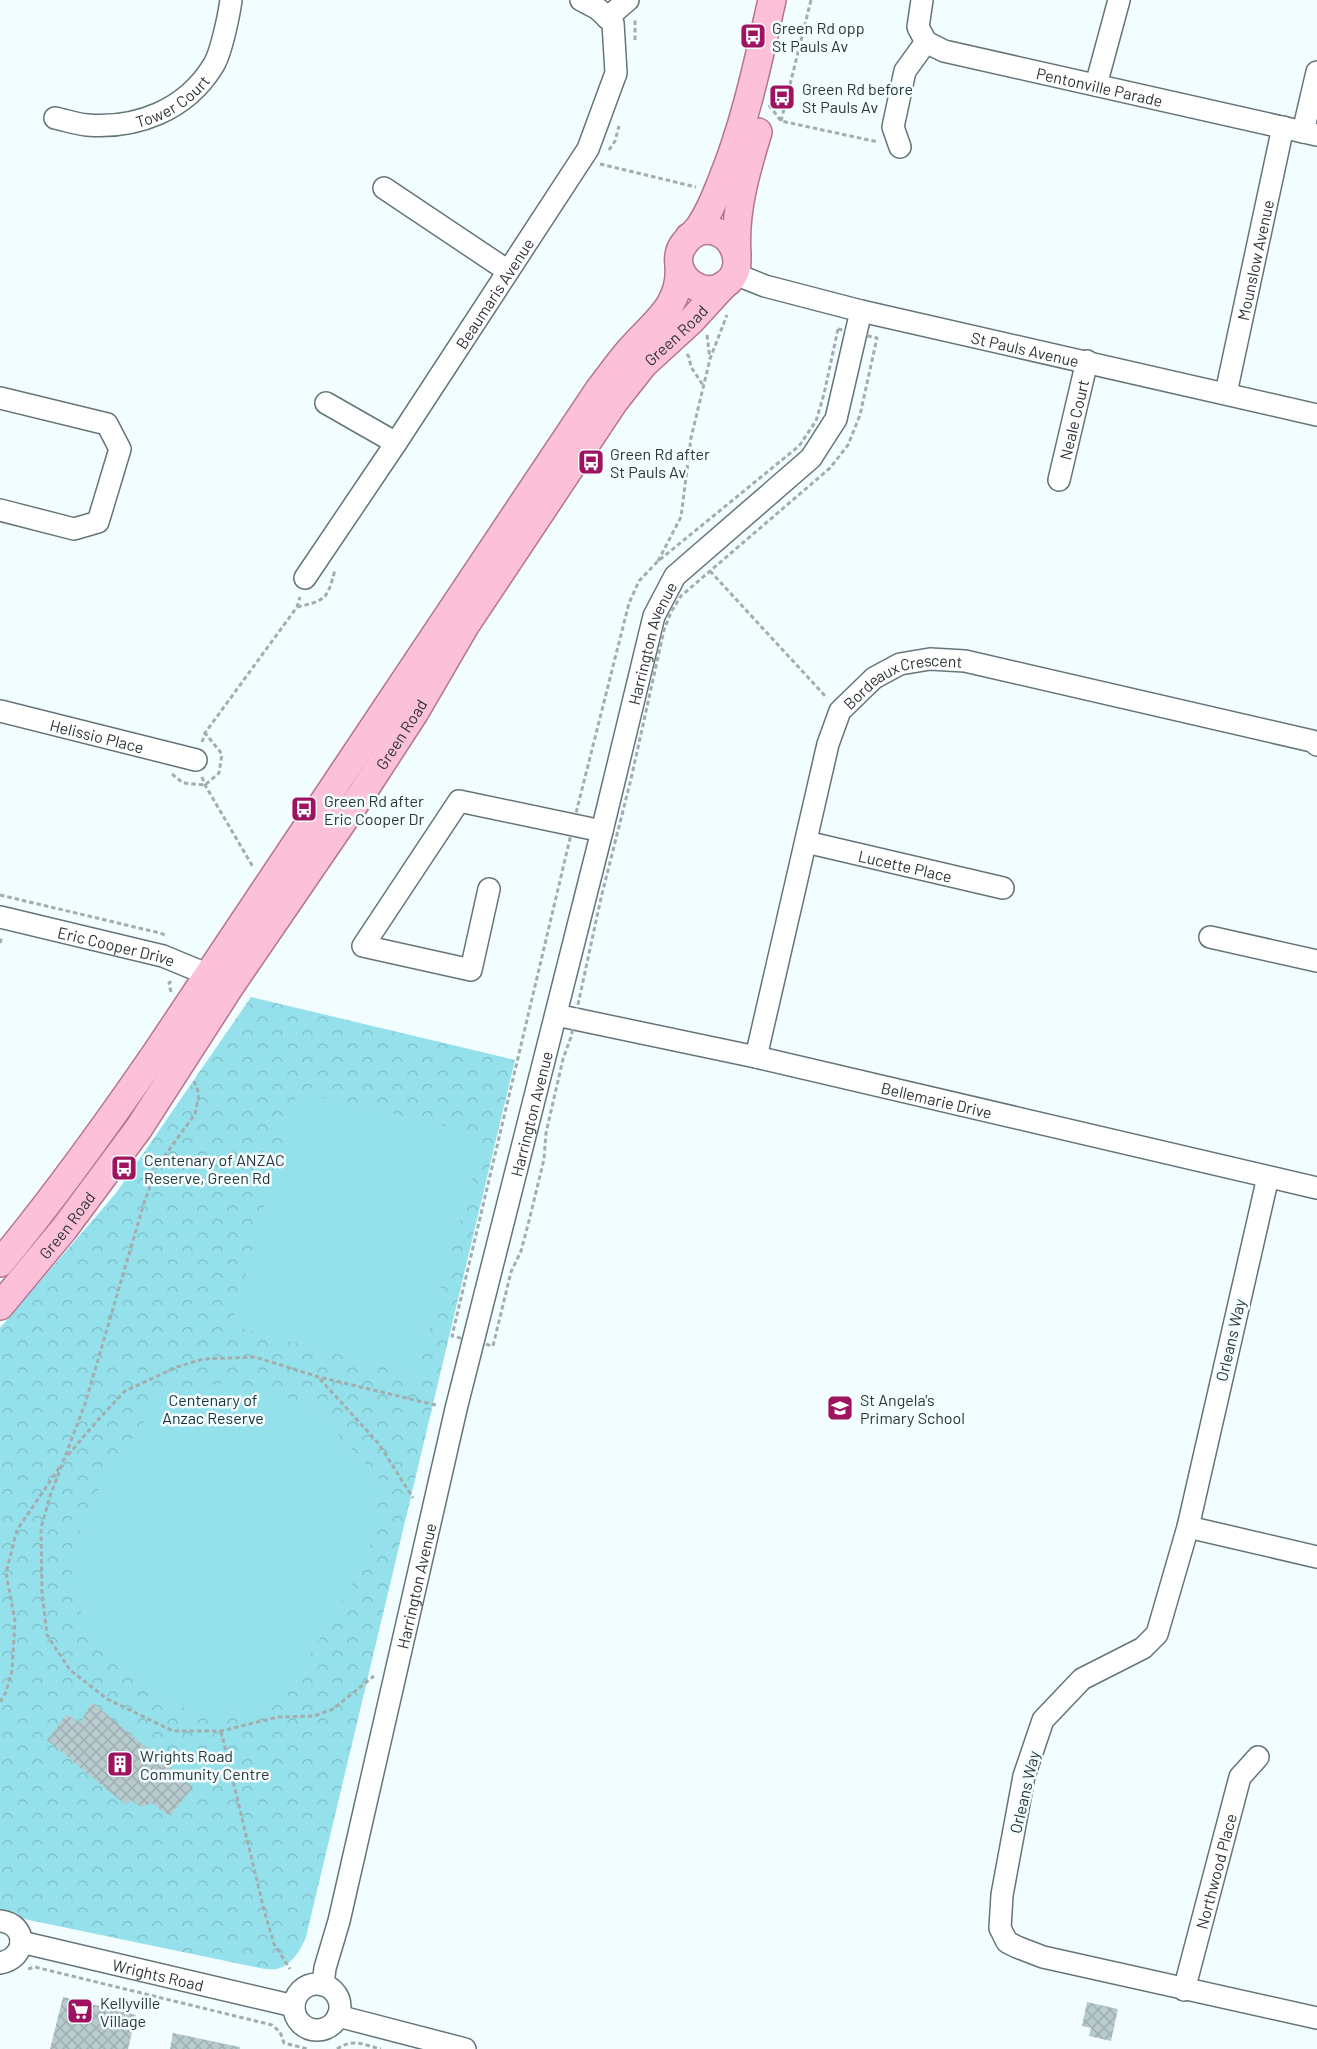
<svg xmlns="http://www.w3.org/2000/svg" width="1317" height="2049" font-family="Barlow,sans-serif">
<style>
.park{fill:url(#park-crowns)}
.pitch{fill:#95e1eb}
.building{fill:url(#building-cross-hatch)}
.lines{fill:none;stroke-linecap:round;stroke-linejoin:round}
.minor-casing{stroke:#647578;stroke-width:24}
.major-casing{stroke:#b3758f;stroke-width:30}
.path{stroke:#a3adae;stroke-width:3;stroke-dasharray:4.5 3;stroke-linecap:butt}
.minor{stroke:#fff;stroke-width:21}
.major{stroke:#fcc1d9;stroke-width:27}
.labels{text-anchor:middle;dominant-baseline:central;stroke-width:5;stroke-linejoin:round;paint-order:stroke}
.poi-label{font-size:16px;fill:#2e3536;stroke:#f2fdff;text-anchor:start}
.street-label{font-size:16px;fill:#2e3536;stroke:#f2fdff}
.park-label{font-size:16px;fill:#193033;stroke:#f2fdff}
</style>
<defs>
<pattern id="park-crowns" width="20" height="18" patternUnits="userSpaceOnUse" patternTransform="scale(1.5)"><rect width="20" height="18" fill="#95e1eb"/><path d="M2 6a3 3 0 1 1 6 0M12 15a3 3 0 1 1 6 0" fill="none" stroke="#81c2ca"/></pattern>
<pattern id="building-cross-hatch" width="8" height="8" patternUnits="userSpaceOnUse" patternTransform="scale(1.5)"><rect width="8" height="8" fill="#b7cacd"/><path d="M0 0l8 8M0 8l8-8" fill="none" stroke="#9eaeb1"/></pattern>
</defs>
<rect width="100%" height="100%" fill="#f2fdff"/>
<!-- park -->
<path class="park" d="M251,997L515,1060L306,1937C302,1948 292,1964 280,1968C276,1970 269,1969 265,1969L0,1914V1328L116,1193Z"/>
<!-- pitch -->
<g class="pitch">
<path d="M297,1092L484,1135L416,1376L231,1325Z"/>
<path d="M219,1383L306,1402L379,1478L369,1554L304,1666L261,1709L196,1715L118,1666L83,1620L68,1557L104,1478L156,1404Z"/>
</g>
<!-- building -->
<g class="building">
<path d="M92,1702L193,1787L170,1816L152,1803L142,1807L131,1800L126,1805L47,1740L67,1714L80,1723Z"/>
<path d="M63,1997L136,2015L128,2049H50Z"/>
<path d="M1087,2002L1118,2009L1111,2041L1089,2036L1091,2028L1082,2026Z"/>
<path d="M173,2033L240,2047V2049H170Z"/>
</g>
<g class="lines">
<defs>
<g id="minor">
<path id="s1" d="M922,0L918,27L926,42L944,51L1317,135"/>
<path d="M607,18L628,0"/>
<path d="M1096,85L1119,0"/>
<path id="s2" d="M55,118C65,120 76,124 87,125C137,129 186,110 213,66C221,54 229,15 231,0"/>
<path d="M1303,132L1317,72"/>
<path d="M900,147L893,127L905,71L926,42"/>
<path d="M384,188L508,271"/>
<path id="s3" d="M735,274L765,286L861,311L1317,415"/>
<path id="s4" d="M1226,393L1283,127"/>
<path d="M0,398L107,424L120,449L98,522L74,529L0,510"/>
<path d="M326,403L396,443"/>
<path id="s5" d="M1059,480L1087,361"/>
<path id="s6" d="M305,578L396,443L588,149L616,73L613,23L598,9L581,0"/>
<path id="s7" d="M0,711L196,760"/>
<path id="s8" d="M806,842L1003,888"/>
<path d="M489,889L471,970L363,946L459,801L602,831"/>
<path id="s9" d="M0,917L163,956L221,980"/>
<path d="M1210,937L1317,961"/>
<path id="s10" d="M556,1015L756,1057L1317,1188"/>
<path id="s11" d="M756,1057L828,744L840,711L874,678L900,664L930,659L965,661L1312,741L1317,745"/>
<path d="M1268,1177L1188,1527L1157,1634L1143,1648L1082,1679L1043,1720L1024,1776L1002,1895L1000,1928L1007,1942L1017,1947L1043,1957L1317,2018"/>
<path d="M1188,1527L1317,1557"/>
<path d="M0,1921C28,1924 28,1958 0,1963"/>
<path id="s12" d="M21,1942L294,2006"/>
<circle cx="317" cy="2007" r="23"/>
<path id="s13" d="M323,1985L325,1968L339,1921L456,1409L602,831L654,616L675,576L811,458L836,419L861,311"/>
<path id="s14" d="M1184,1990L1240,1777L1258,1757"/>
<path d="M338,2016L465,2049"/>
</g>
<g id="major">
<path d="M689,237C693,235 697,232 701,231C732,224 751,268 724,285C703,299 675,279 679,255C681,242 693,236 700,226C708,214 715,198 720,185C745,125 758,62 772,0"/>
<path d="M737,254C734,212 746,171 758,132"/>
<path d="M0,1263C55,1197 105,1127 154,1056L598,391C608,378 618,364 629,351C653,323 682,306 679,266"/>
<path id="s15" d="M0,1306L64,1229L139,1128L231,985L363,792L415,712L465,626L614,402L644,364L692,320L724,285"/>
</g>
</defs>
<!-- minor casing -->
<use href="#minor" class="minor-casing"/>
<!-- major casing -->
<use href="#major" class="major-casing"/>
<!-- path -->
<g class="path">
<path d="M635,40V20"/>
<path d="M769,105L781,121L878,142"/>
<path d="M781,121L811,0"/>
<path d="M609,150L615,141L619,126"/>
<path d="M600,164L696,187"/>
<path d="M838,329L877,338L860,415L848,445L830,468L681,596L671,612L664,630L631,779L601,898L571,1037L563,1059L546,1133L544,1159L530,1217L521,1251L511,1272L493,1346L452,1336L577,809L629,603L639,581L657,562L799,446L816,421L824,394Z"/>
<path d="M707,335L710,359"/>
<path d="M687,354L689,357L691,367L703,385"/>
<path d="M658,561L681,517L691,438L710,359L727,315"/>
<path d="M710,571L827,698"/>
<path d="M297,607C327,600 327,599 335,570"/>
<path d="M202,742L205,733L297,607L300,597"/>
<path d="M172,774L183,783L205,785L219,773L222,754L205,733"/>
<path d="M202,777L205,785L253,867"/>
<path d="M0,895L160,933L167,936"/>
<path d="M0,943L2,936"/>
<path d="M171,992L169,983L173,980"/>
<path d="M194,1081L199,1094L195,1114L158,1165L144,1203L85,1404L50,1496L41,1528L42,1591L47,1635L70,1670L107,1699L173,1731H221L278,1717L314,1716L333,1709L374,1676"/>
<path d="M320,1379L379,1444L413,1498"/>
<path d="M68,1455L97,1421L125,1391L177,1367L203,1359L255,1357L319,1377L436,1405"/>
<path d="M0,1702L6,1692L12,1671L15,1621L6,1573L17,1530L61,1465"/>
<path d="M221,1731L264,1910L274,1944L290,1969"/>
<path d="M28,1969L35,1967L272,2025L280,2032L284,2043L308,2049"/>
<path d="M337,2049C353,2038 364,2045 381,2049"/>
</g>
<!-- minor -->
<use href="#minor" class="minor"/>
<!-- major -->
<use href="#major" class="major"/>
</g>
<!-- icons -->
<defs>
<symbol id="bus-square" viewBox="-11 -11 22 22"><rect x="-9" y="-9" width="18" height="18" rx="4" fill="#9e125f" stroke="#f2fdff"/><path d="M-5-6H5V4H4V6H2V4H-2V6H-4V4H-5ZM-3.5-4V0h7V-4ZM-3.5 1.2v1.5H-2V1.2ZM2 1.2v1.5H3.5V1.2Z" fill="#fff"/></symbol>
<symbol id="school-square" viewBox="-11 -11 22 22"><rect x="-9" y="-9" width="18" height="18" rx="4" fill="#9e125f" stroke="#f2fdff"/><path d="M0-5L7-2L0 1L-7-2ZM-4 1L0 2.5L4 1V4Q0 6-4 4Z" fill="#fff"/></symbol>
<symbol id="building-square" viewBox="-11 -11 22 22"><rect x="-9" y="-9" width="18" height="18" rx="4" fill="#9e125f" stroke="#f2fdff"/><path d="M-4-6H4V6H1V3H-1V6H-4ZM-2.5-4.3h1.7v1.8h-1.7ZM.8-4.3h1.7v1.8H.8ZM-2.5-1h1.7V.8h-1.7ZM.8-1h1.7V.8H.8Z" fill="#fff"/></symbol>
<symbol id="supermarket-square" viewBox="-11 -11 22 22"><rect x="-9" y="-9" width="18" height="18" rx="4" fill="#9e125f" stroke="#f2fdff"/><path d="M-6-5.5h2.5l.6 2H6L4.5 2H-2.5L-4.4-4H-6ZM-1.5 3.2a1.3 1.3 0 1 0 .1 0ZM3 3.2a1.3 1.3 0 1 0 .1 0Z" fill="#fff"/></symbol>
</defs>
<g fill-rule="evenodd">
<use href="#bus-square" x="738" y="21" width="30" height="30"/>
<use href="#bus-square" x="767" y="82" width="30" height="30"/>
<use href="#bus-square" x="576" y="447" width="30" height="30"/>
<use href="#bus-square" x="289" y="794" width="30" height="30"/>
<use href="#bus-square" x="109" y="1153" width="30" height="30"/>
<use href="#school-square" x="825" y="1393" width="30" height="30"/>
<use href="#building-square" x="105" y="1749" width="30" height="30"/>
<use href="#supermarket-square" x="65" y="1996" width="30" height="30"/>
</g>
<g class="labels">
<!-- poi labels -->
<g class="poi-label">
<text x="772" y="27">Green Rd opp<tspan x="772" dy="18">St Pauls Av</tspan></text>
<text x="802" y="88">Green Rd before<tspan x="802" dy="18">St Pauls Av</tspan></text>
<text x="610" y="453">Green Rd after<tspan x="610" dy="18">St Pauls Av</tspan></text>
<text x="324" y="800">Green Rd after<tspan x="324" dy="18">Eric Cooper Dr</tspan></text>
<text x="144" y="1159">Centenary of ANZAC<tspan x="144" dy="18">Reserve, Green Rd</tspan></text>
<text x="860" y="1399">St Angela's<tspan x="860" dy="18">Primary School</tspan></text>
<text x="140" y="1755">Wrights Road<tspan x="140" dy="18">Community Centre</tspan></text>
<text x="100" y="2002">Kellyville<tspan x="100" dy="18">Village</tspan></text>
</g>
<!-- street labels -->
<g class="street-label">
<text stroke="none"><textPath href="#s1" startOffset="224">Pentonville Parade</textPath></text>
<text stroke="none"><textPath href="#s2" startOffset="124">Tower Court</textPath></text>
<text stroke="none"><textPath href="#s4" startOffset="136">Mounslow Avenue</textPath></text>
<text stroke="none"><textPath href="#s6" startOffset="342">Beaumaris Avenue</textPath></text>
<text stroke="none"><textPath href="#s15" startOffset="1185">Green Road</textPath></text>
<text stroke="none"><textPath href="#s3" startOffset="300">St Pauls Avenue</textPath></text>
<text stroke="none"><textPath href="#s5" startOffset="62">Neale Court</textPath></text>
<text stroke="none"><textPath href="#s13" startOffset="1382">Harrington Avenue</textPath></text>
<text stroke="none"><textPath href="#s11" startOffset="430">Bordeaux Crescent</textPath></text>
<text stroke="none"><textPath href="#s15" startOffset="699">Green Road</textPath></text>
<text stroke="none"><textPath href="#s7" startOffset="100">Helissio Place</textPath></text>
<text stroke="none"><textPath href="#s8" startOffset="102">Lucette Place</textPath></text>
<text stroke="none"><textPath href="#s9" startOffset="120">Eric Cooper Drive</textPath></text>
<text stroke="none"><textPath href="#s10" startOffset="390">Bellemarie Drive</textPath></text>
<text stroke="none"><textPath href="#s13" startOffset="896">Harrington Avenue</textPath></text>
<text stroke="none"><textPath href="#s15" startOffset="105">Green Road</textPath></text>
<text transform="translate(1230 1340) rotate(-77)">Orleans Way</text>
<text stroke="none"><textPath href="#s13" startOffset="410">Harrington Avenue</textPath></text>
<text transform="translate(1024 1792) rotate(-77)">Orleans Way</text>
<text stroke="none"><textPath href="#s14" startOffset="123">Northwood Place</textPath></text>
<text stroke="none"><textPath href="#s12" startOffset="141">Wrights Road</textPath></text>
</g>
<!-- park labels -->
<g class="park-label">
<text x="213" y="1399">Centenary of<tspan x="213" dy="18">Anzac Reserve</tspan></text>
</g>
</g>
</svg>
